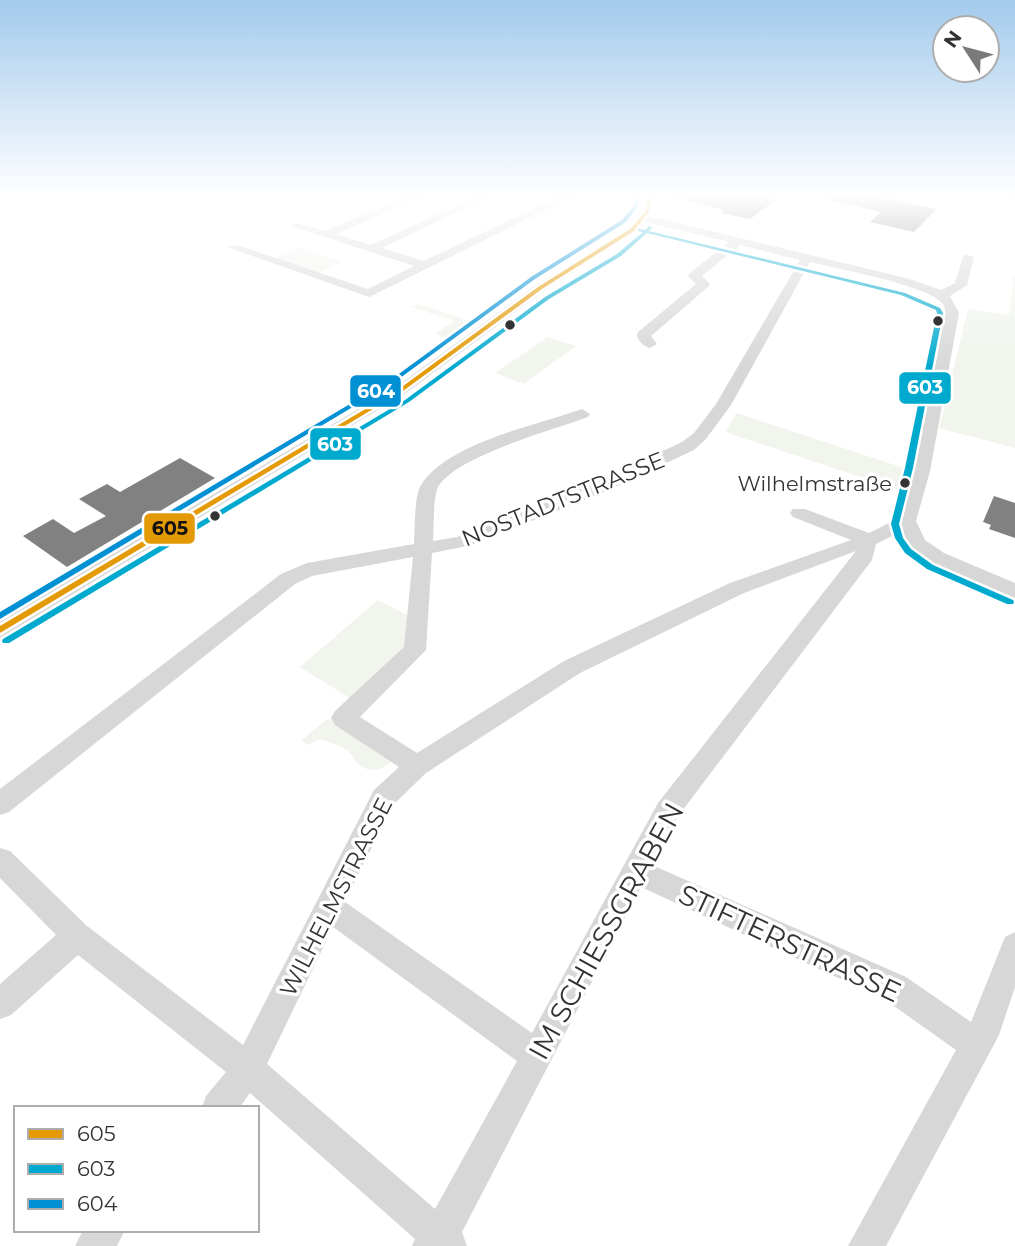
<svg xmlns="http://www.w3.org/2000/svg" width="1015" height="1246" font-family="Montserrat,sans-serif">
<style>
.green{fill:#f1f5ed}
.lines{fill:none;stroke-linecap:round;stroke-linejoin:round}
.stream{stroke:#ddebf3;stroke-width:2.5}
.building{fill:#818181}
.minor{fill:#d7d7d7;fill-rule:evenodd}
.bus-1-casing{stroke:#fff;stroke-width:5}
.bus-2-casing{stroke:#fff;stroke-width:5}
.bus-3-casing{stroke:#fff;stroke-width:5}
.bus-1{fill:#e39a05;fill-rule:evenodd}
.bus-2{fill:#00a9ce;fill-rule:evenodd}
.bus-3{fill:#0090d3;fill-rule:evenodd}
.bus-dot{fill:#333;stroke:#fff;stroke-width:2.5}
.labels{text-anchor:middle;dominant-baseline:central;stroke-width:7;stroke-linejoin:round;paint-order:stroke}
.bus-label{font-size:21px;fill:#333;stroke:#fff;text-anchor:end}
.street-label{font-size:23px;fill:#333;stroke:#fff}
.near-street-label{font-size:28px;fill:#333;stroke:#fff}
.line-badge{stroke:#fff;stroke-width:2.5}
.badge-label{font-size:19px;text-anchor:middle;font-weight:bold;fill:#fff}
.pale-badge-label{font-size:19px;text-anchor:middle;font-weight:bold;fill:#111}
</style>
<rect width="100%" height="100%" fill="#fff"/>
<!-- green -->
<g class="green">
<path d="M300,248L342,262L318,273L275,259Z"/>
<path d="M1015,275V448L939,428L968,309L1009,315L1013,284L1011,276Z"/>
<path d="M419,304L470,321L450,339L435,334L454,321L412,307Z"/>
<path d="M548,337L576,346L524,384L495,373Z"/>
<path d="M737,413L910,470L902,491L725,432Z"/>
<path d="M378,600L411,617L407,646L351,699L300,667Z"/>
<path d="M327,719L334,721L396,758C384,769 370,776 356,762C350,756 356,759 350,753C344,746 328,742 319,739L308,745L301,741Z"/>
</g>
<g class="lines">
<!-- stream -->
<path class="stream" d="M996,197L1015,196"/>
</g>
<!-- building -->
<g class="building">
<path d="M679,194H765L776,200L750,219L721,213L725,210L679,199Z"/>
<path d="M829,194H865L937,209L914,232L870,222L881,212L828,200Z"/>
<path d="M180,458L215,478L67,567L23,536L53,519L74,533L106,516L79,499L107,484L120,492Z"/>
<path d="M994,496L1015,503V538L989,529L991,525L983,522Z"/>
</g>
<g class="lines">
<!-- minor -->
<g class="minor">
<path d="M413,194H430L336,234L371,245L481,194H495L382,248L424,261L564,194H578L369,297L227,247L237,245L368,289L414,266L291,226L297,223L325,231Z"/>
<path d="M646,194H656L649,216L910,279L941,290L955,283L964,254L974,257L967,285L950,296L959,313L930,471L916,521L925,540L944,553L1015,583V598L917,556L900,532L876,544L872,560L676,819L652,865L906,977L971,1022L1005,937L1015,932V987L999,1035L886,1246H848L956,1050L884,999L641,887L462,1232L467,1246H412L415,1239L250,1093L239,1108H202L206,1096L226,1072L78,955L11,1015L0,1019V984L56,935L0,878V848L10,851L87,926L243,1045L374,790L399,767L335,725L331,718L335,711L404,647L413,557L312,576L295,584L9,812L0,815V789L281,574L307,563L414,544C415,530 414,496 421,485C447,444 533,426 576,411L582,409L590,414L588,417C553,430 456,456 438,487C433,497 434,528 433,541L457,537L595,483L682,442L694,433L716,404L800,260L740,245L702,276L710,284L708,287L651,336L657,344L650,348C644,347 634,338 638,332L696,284L688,276L690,273L729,242L645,222L636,232L544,291L406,393L0,638V620L396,387L536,285L628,228L642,211ZM810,262C837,269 927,285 942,303C945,306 945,309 945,313L912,471L899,518L869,533L805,509H793L790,513L793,517L851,540L730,583L564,661L417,753L360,717L426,650L432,553L468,546L607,491L694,450L706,439L731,405ZM856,551L658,803L532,1033L345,902L392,806L426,773L580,673L744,593ZM333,927L517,1061L435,1209L267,1064Z"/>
<path d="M83,1230H125L117,1246H75Z"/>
</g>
<defs>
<path id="bus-1" d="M649,194H653L649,212L634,231L542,289L403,391L0,633V626L399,389L538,287L630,229L645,212Z"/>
<path id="bus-2" d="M649,226L653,227L649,231L905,293L940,308L943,313L913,468L899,524L903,538L911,549L933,565L1013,600L1014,602L1013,604H1007L927,569L905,553L895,538L891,524L905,468L937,313L936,310L901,295L647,233L621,256L549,299L409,402L9,643H3L2,641L3,639L405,400L545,297L617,254L643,232L638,231V229L645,230Z"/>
<path id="bus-3" d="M636,194H640L638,206L626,222L535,279L396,381L0,619V612L392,379L531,277L622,220L634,206Z"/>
</defs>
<!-- bus-1 casing -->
<use href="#bus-1" class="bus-1-casing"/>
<!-- bus-2 casing -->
<use href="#bus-2" class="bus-2-casing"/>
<!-- bus-3 casing -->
<use href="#bus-3" class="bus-3-casing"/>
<!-- bus-1 -->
<use href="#bus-1" class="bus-1"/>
<!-- bus-2 -->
<use href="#bus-2" class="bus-2"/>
<!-- bus-3 -->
<use href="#bus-3" class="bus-3"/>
</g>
<!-- sky -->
<linearGradient id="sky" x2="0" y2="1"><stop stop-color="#a3caec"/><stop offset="0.53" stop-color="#fff"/><stop offset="1" stop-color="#fff" stop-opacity="0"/></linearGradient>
<rect width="1015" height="369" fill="url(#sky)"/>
<!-- markers -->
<g class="bus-dot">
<circle cx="938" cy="321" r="6"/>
<circle cx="510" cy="325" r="6"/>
<circle cx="905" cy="483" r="6"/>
<circle cx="215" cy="516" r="6"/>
</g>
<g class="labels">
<!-- bus labels -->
<g class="bus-label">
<text x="892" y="483">Wilhelmstraße</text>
</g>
<!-- street labels -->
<g class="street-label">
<text transform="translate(563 499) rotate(-22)">NOSTADTSTRASSE</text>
<text transform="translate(336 897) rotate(-63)">WILHELMSTRASSE</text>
</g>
<!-- near-street labels -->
<g class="near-street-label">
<text transform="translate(606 931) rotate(-61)">IM SCHIESSGRABEN</text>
<text transform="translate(790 943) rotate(25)">STIFTERSTRASSE</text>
</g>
</g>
<g class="line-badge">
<rect x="898" y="371" width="54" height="34" rx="7" fill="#00a9ce"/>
<rect x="349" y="374" width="53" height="34" rx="7" fill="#0090d3"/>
<rect x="309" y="427" width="53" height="34" rx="7" fill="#00a9ce"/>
<rect x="143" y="512" width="53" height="33" rx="7" fill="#e39a05"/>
</g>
<g class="badge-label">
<text x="925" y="394">603</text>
<text x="376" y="398">604</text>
<text x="335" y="451">603</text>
</g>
<g class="pale-badge-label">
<text x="170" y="535">605</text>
</g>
<!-- legend -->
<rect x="14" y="1106" width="245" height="126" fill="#ffffff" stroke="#adadad" stroke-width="2"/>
<rect x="28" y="1129" width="35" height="10" fill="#e39a05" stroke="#adadad" stroke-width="2"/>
<text x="77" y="1141" font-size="21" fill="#333333">605</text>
<rect x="28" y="1164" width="35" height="10" fill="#00a9ce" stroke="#adadad" stroke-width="2"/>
<text x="77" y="1176" font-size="21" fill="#333333">603</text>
<rect x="28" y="1199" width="35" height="10" fill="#0090d3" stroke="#adadad" stroke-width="2"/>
<text x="77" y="1211" font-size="21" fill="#333333">604</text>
<!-- north arrow -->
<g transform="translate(966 49) rotate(306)"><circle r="33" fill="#ffffff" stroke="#adadad" stroke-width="2"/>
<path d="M0-5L12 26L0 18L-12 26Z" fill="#7a7a7a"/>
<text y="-10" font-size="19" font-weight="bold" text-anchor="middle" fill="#333333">N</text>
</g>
</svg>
